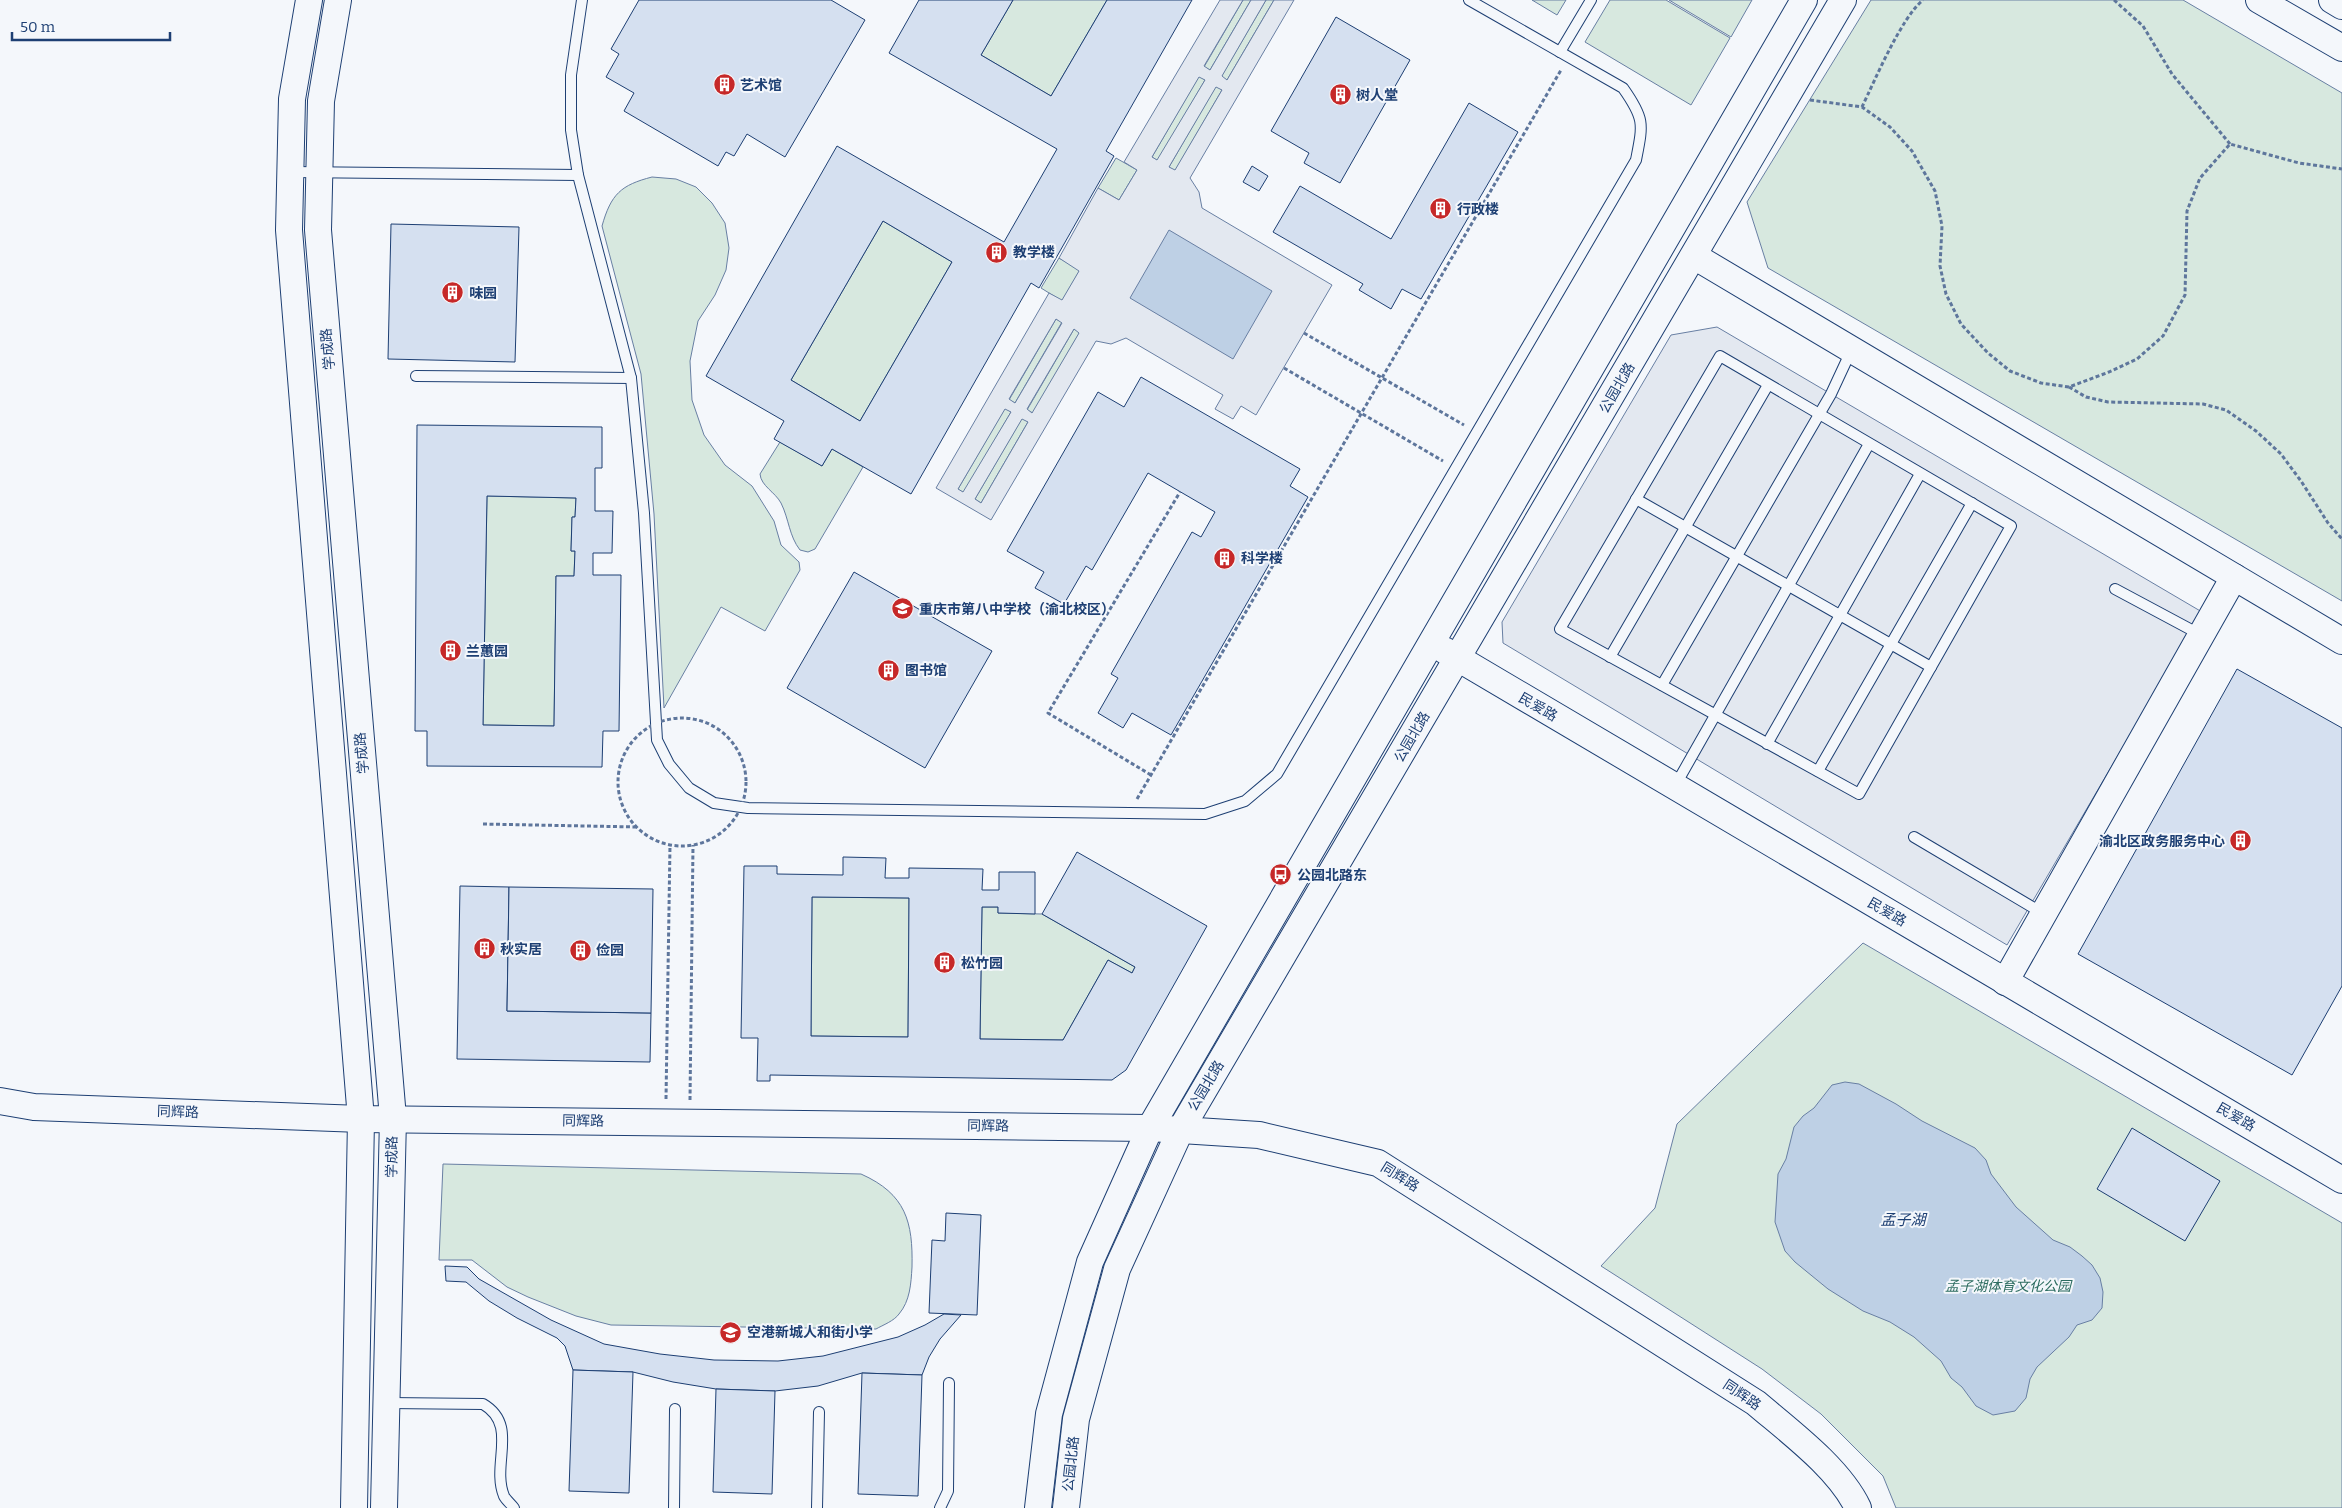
<svg xmlns="http://www.w3.org/2000/svg" width="2342" height="1508" font-family="Bitter,'Noto Sans SC',serif">
<style>
.green{fill:#d7e8df;stroke:#687fa3}
.parking{fill:#e3e8f0;stroke:#687fa3;fill-rule:evenodd}
.water{fill:#bed0e5;stroke:#687fa3}
.building{fill:#d5e0f0;stroke:#1d3f73;fill-rule:evenodd}
.lines{fill:none;stroke-linecap:round;stroke-linejoin:round}
.lane-casing{stroke:#1d3f73;stroke-width:12}
.secondary-casing{stroke:#1d3f73;stroke-width:28}
.path{stroke:#5e769c;stroke-width:3;stroke-dasharray:4 2.5;stroke-linecap:butt}
.lane{stroke:#f4f7fb;stroke-width:10}
.secondary{stroke:#f4f7fb;stroke-width:26}
.labels{text-anchor:middle;dominant-baseline:central;stroke-width:4;stroke-linejoin:round;paint-order:stroke}
.poi-label{font-size:14px;font-weight:bold;fill:#1d3f73;stroke:#f4f7fb;text-anchor:start}
.street-label{font-size:14px;fill:#1d3f73;stroke:#f4f7fb}
.park-label{font-size:14px;font-style:italic;fill:#2c6c60;stroke:#f4f7fb}
.water-label{font-size:15px;font-style:italic;fill:#1d3f73;stroke:#f4f7fb}
</style>
<rect width="100%" height="100%" fill="#f4f7fb"/>
<!-- green -->
<g class="green">
<path d="M1013,0H1107L1051,96L981,55Z"/>
<path d="M1243,0H1251L1210,70L1204,67Z"/>
<path d="M1266,0H1274L1227,80L1221,77Z"/>
<path d="M1532,0H1566L1557,15Z"/>
<path d="M1610,0H1666L1730,38L1691,105L1585,42Z"/>
<path d="M1669,0H1752L1731,37Z"/>
<path d="M1871,0H2183L2342,93V601L1768,268L1747,202Z"/>
<path d="M1199,76L1205,80L1158,161L1152,157Z"/>
<path d="M1216,86L1222,90L1175,171L1169,167Z"/>
<path d="M1116,158L1137,170L1119,200L1098,188Z"/>
<path d="M652,177L676,179L696,187L712,203L725,223L729,248L726,270L715,295L698,321L690,361L692,400L704,435L725,465L752,486L774,521L781,545L799,562L800,570L765,631L721,607L664,708L654,514L641,374L602,226C611,194 621,185 652,177Z"/>
<path d="M883,221L952,262L860,421L791,380Z"/>
<path d="M1059,258L1080,270L1062,301L1041,288Z"/>
<path d="M1056,319L1062,322L1015,403L1009,400Z"/>
<path d="M1074,329L1080,332L1033,413L1027,410Z"/>
<path d="M1005,408L1011,412L964,493L958,489Z"/>
<path d="M1022,418L1028,422L981,503L975,499Z"/>
<path d="M780,442L822,466L832,449L863,467L815,549L808,552L800,550C789,536 789,519 781,503C775,492 761,486 760,474Z"/>
<path d="M487,496L576,498L575,517H572L571,551H575L574,576H556L554,726L483,725Z"/>
<path d="M812,897L909,898L908,1037L811,1036Z"/>
<path d="M982,907H998V913L1042,914L1135,967L1132,973L1108,960L1063,1040L980,1039Z"/>
<path d="M1863,943L2342,1223V1508H1896L1883,1476L1821,1414L1762,1369L1601,1266L1655,1208L1677,1124Z"/>
<path d="M443,1164L861,1174C906,1194 913,1222 912,1267C911,1284 910,1301 899,1314C894,1321 883,1325 876,1329L611,1325L576,1316L528,1297L507,1287L472,1260H439Z"/>
</g>
<!-- parking -->
<g class="parking">
<path d="M1220,0H1243L1204,66L1210,70L1251,0H1266L1222,76L1227,80L1274,0H1294L1190,178L1199,192L1202,208L1332,285L1256,415L1241,406L1233,419L1215,409L1223,395L1126,338L1111,344L1096,341L991,520L936,488L1049,293L1062,300L1079,271L1059,258L1098,188L1119,200L1137,170L1124,162ZM1199,77L1205,80L1157,160L1152,157ZM1216,87L1222,90L1175,170L1169,167ZM1056,319L1062,323L1015,403L1009,399ZM1074,329L1079,333L1032,413L1027,409ZM1005,409L1011,412L963,492L958,489ZM1022,419L1028,422L981,503L975,499Z"/>
<path d="M1717,327L2202,612L2007,945L1503,643L1502,622L1671,335Z"/>
</g>
<!-- water -->
<g class="water">
<path d="M1169,230L1272,291L1233,359L1130,298Z"/>
<path d="M1845,1082L1859,1084L1896,1104L1922,1121L1975,1148L1986,1160L1991,1174L2016,1207L2053,1240L2070,1247L2082,1256L2092,1265L2100,1278L2103,1292L2102,1308L2092,1320L2077,1325L2069,1337L2037,1367L2030,1379L2026,1398L2015,1411L1993,1415L1976,1406L1962,1387L1951,1378L1941,1361L1914,1337L1890,1322L1863,1311L1828,1289L1795,1262L1785,1251L1775,1222L1778,1174L1786,1159L1794,1127L1803,1116L1814,1108L1832,1085Z"/>
</g>
<!-- building -->
<g class="building">
<path d="M639,0H831L865,20L785,157L747,134L734,156L726,152L718,166L624,111L634,93L606,77L619,54L611,49Z"/>
<path d="M919,0H1013L981,55L1051,96L1107,0H1192L1106,151L1114,156L1039,288L1031,283L911,494L832,449L822,466L774,439L784,421L706,376L837,146L1004,242L1057,149L889,53ZM883,221L952,262L860,421L791,380Z"/>
<path d="M1336,17L1410,60L1340,183L1304,163L1309,153L1271,131Z"/>
<path d="M1469,103L1518,132L1421,299L1402,289L1391,309L1359,290L1363,284L1273,232L1300,186L1391,239Z"/>
<path d="M1252,166L1268,176L1259,191L1243,182Z"/>
<path d="M391,224L519,227L515,362L388,359Z"/>
<path d="M1141,377L1300,469L1290,486L1308,497L1171,735L1132,713L1123,728L1098,713L1118,678L1111,674L1192,532L1201,537L1215,512L1148,473L1092,570L1086,566L1064,604L1035,588L1044,572L1007,551L1098,392L1124,407Z"/>
<path d="M417,425L602,427V468H595V511H613L612,553H593V575H621L619,731H603L602,767L427,766V731H415ZM487,496L576,498L575,517H572L571,551H575L574,576H556L554,726L483,725Z"/>
<path d="M854,572L992,651L925,768L787,688Z"/>
<path d="M2237,669L2342,728V986L2292,1075L2078,954Z"/>
<path d="M1077,852L1207,926L1126,1070L1112,1080L770,1075V1081H757L758,1038H741L744,866H777V874L843,875V857L886,858L885,878H909V868L983,869L982,890H999V872H1035V914L998,913V907H982L980,1039L1063,1040L1108,960L1132,973L1135,967L1042,914ZM812,897L909,898L908,1037L811,1036Z"/>
<path d="M460,886L509,887L507,1011L651,1013L650,1062L457,1059Z"/>
<path d="M509,887L653,889L651,1013L507,1011Z"/>
<path d="M2132,1128L2220,1181L2185,1241L2097,1189Z"/>
<path d="M946,1213L981,1215L977,1315L929,1313L932,1240L945,1241Z"/>
<path d="M445,1266L467,1267L479,1279L551,1320L604,1344L660,1354L714,1360L778,1361L823,1356L898,1337L925,1325L944,1314L961,1315L940,1339L929,1357L922,1375L862,1373L818,1386L775,1391L716,1389L673,1382L633,1372L573,1370L565,1346L557,1338L517,1318L489,1301L466,1282L446,1281Z"/>
<path d="M573,1370L633,1372L629,1493L569,1491Z"/>
<path d="M862,1373L922,1375L918,1496L858,1494Z"/>
<path d="M716,1389L775,1391L772,1494L713,1492Z"/>
</g>
<g class="lines">
<defs>
<g id="lane">
<path d="M582,0L571,75V130L578,175L631,378L644,513L657,740L669,764L689,788L714,803L748,808L1205,814L1245,801L1277,774L1636,160C1643,124 1645,119 1623,88L1469,0"/>
<path d="M1560,52L1591,0"/>
<path d="M291,172L578,175"/>
<path d="M1720,356L2011,526L1859,794L1560,629Z"/>
<path d="M416,376L631,378"/>
<path d="M1636,499L1931,667"/>
<path d="M2115,589L2201,635"/>
<path d="M1610,657L1768,385"/>
<path d="M1662,685L1831,394L1851,351"/>
<path d="M1767,744L1920,474"/>
<path d="M1818,771L1972,503"/>
<path d="M1675,786L1869,444"/>
<path d="M1914,837L2044,914"/>
<path d="M388,1403L483,1404C519,1425 491,1464 504,1496C506,1500 511,1504 514,1508"/>
<path d="M674,1508L675,1409"/>
<path d="M817,1508L819,1412"/>
<path d="M940,1508L948,1491L949,1383"/>
</g>
<g id="secondary">
<path d="M309,0L292,99L289,230L361,1119L354,1508"/>
<path d="M338,0L321,101L318,230L393,1118L384,1508"/>
<path d="M2259,0L2342,48"/>
<path d="M2332,0L2342,6"/>
<path d="M1694,256L2342,641"/>
<path d="M1444,650L2342,1180"/>
<path d="M2005,982L2234,577"/>
<path d="M0,1101L34,1107L361,1119L1150,1128L1259,1135L1378,1163L1756,1403C1790,1432 1839,1468 1858,1508"/>
<path d="M1038,1508L1049,1414L1090,1262L1150,1128L1804,0"/>
<path d="M1066,1508L1076,1419L1117,1269L1181,1129L1843,0"/>
</g>
</defs>
<!-- lane casing -->
<use href="#lane" class="lane-casing"/>
<!-- secondary casing -->
<use href="#secondary" class="secondary-casing"/>
<!-- path -->
<g class="path">
<path d="M2114,0L2143,26L2172,74L2230,144"/>
<path d="M1810,100L1862,107L1890,127L1912,151L1935,191L1942,226L1940,266L1946,294L1961,324L1988,353L2010,371L2041,383L2069,387L2109,372L2137,359L2163,336L2185,295L2187,211L2200,178L2230,144L2299,163L2342,169"/>
<path d="M1862,107C1875,80 1901,18 1923,0"/>
<path d="M1304,333L1464,425"/>
<path d="M1284,368L1443,461"/>
<path d="M2069,387L2086,397L2108,402L2203,404L2226,410L2256,431L2281,454L2301,481L2328,523L2342,539"/>
<circle cx="682" cy="782" r="64"/>
<path d="M1151,775L1048,713L1180,492"/>
<path d="M1137,799L1561,70"/>
<path d="M483,824L637,827"/>
<path d="M666,1099L670,845"/>
<path d="M690,1100L693,845"/>
</g>
<!-- lane -->
<use href="#lane" class="lane"/>
<!-- secondary -->
<use href="#secondary" class="secondary"/>
</g>
<!-- icons -->
<defs>
<symbol id="building-disc" viewBox="-11 -11 22 22"><circle r="9.5" fill="#c62828" stroke="#f4f7fb"/><path d="M-4-6H4V6H1V3H-1V6H-4ZM-2.5-4.3h1.7v1.8h-1.7ZM.8-4.3h1.7v1.8H.8ZM-2.5-1h1.7V.8h-1.7ZM.8-1h1.7V.8H.8Z" fill="#fff"/></symbol>
<symbol id="school-disc" viewBox="-11 -11 22 22"><circle r="9.5" fill="#c62828" stroke="#f4f7fb"/><path d="M0-5L7-2L0 1L-7-2ZM-4 1L0 2.5L4 1V4Q0 6-4 4Z" fill="#fff"/></symbol>
<symbol id="bus-disc" viewBox="-11 -11 22 22"><circle r="9.5" fill="#c62828" stroke="#f4f7fb"/><path d="M-5-6H5V4H4V6H2V4H-2V6H-4V4H-5ZM-3.5-4V0h7V-4ZM-3.5 1.2v1.5H-2V1.2ZM2 1.2v1.5H3.5V1.2Z" fill="#fff"/></symbol>
</defs>
<g fill-rule="evenodd">
<use href="#building-disc" x="712" y="72" width="25" height="25"/>
<use href="#building-disc" x="1328" y="82" width="25" height="25"/>
<use href="#building-disc" x="1428" y="196" width="25" height="25"/>
<use href="#building-disc" x="984" y="240" width="25" height="25"/>
<use href="#building-disc" x="440" y="280" width="25" height="25"/>
<use href="#building-disc" x="1212" y="546" width="25" height="25"/>
<use href="#school-disc" x="890" y="596" width="25" height="25"/>
<use href="#building-disc" x="438" y="638" width="25" height="25"/>
<use href="#building-disc" x="876" y="658" width="25" height="25"/>
<use href="#building-disc" x="2228" y="828" width="25" height="25"/>
<use href="#bus-disc" x="1268" y="862" width="25" height="25"/>
<use href="#building-disc" x="472" y="936" width="25" height="25"/>
<use href="#building-disc" x="568" y="938" width="25" height="25"/>
<use href="#building-disc" x="932" y="950" width="25" height="25"/>
<use href="#school-disc" x="718" y="1320" width="25" height="25"/>
</g>
<g class="labels">
<!-- poi labels -->
<g class="poi-label">
<text x="740" y="85">艺术馆</text>
<text x="1356" y="95">树人堂</text>
<text x="1457" y="209">行政楼</text>
<text x="1013" y="252">教学楼</text>
<text x="469" y="293">味园</text>
<text x="1241" y="558">科学楼</text>
<text x="919" y="609">重庆市第八中学校（渝北校区）</text>
<text x="466" y="651">兰蕙园</text>
<text x="905" y="670">图书馆</text>
<text x="2225" y="841" text-anchor="end">渝北区政务服务中心</text>
<text x="1297" y="875">公园北路东</text>
<text x="500" y="949">秋实居</text>
<text x="596" y="950">俭园</text>
<text x="961" y="963">松竹园</text>
<text x="747" y="1332">空港新城人和街小学</text>
</g>
<!-- street labels -->
<g class="street-label">
<text transform="translate(328 349) rotate(-95)">学成路</text>
<text transform="translate(1617 388) rotate(-60)">公园北路</text>
<text transform="translate(1538 707) rotate(30)">民爱路</text>
<text transform="translate(1412 737) rotate(-60)">公园北路</text>
<text transform="translate(362 753) rotate(-95)">学成路</text>
<text transform="translate(1887 912) rotate(30)">民爱路</text>
<text transform="translate(1206 1086) rotate(-59)">公园北路</text>
<text transform="translate(178 1112) rotate(2)">同辉路</text>
<text transform="translate(2236 1117) rotate(30)">民爱路</text>
<text transform="translate(583 1121) rotate(1)">同辉路</text>
<text transform="translate(988 1126) rotate(1)">同辉路</text>
<text transform="translate(392 1157) rotate(-89)">学成路</text>
<text transform="translate(1400 1177) rotate(32)">同辉路</text>
<text transform="translate(1742 1395) rotate(34)">同辉路</text>
<text transform="translate(1071 1464) rotate(-84)">公园北路</text>
</g>
<!-- park labels -->
<g class="park-label">
<text x="2008" y="1286">孟子湖体育文化公园</text>
</g>
<!-- water labels -->
<g class="water-label">
<text x="1903" y="1220">孟子湖</text>
</g>
</g>
<!-- scale -->
<path d="M12 32v8h158v-8" fill="none" stroke="#1d3f73" stroke-width="2.5"/>
<text x="20" y="32" font-size="15" fill="#1d3f73" stroke="#f4f7fb" stroke-width="4" paint-order="stroke">50 m</text>
</svg>
